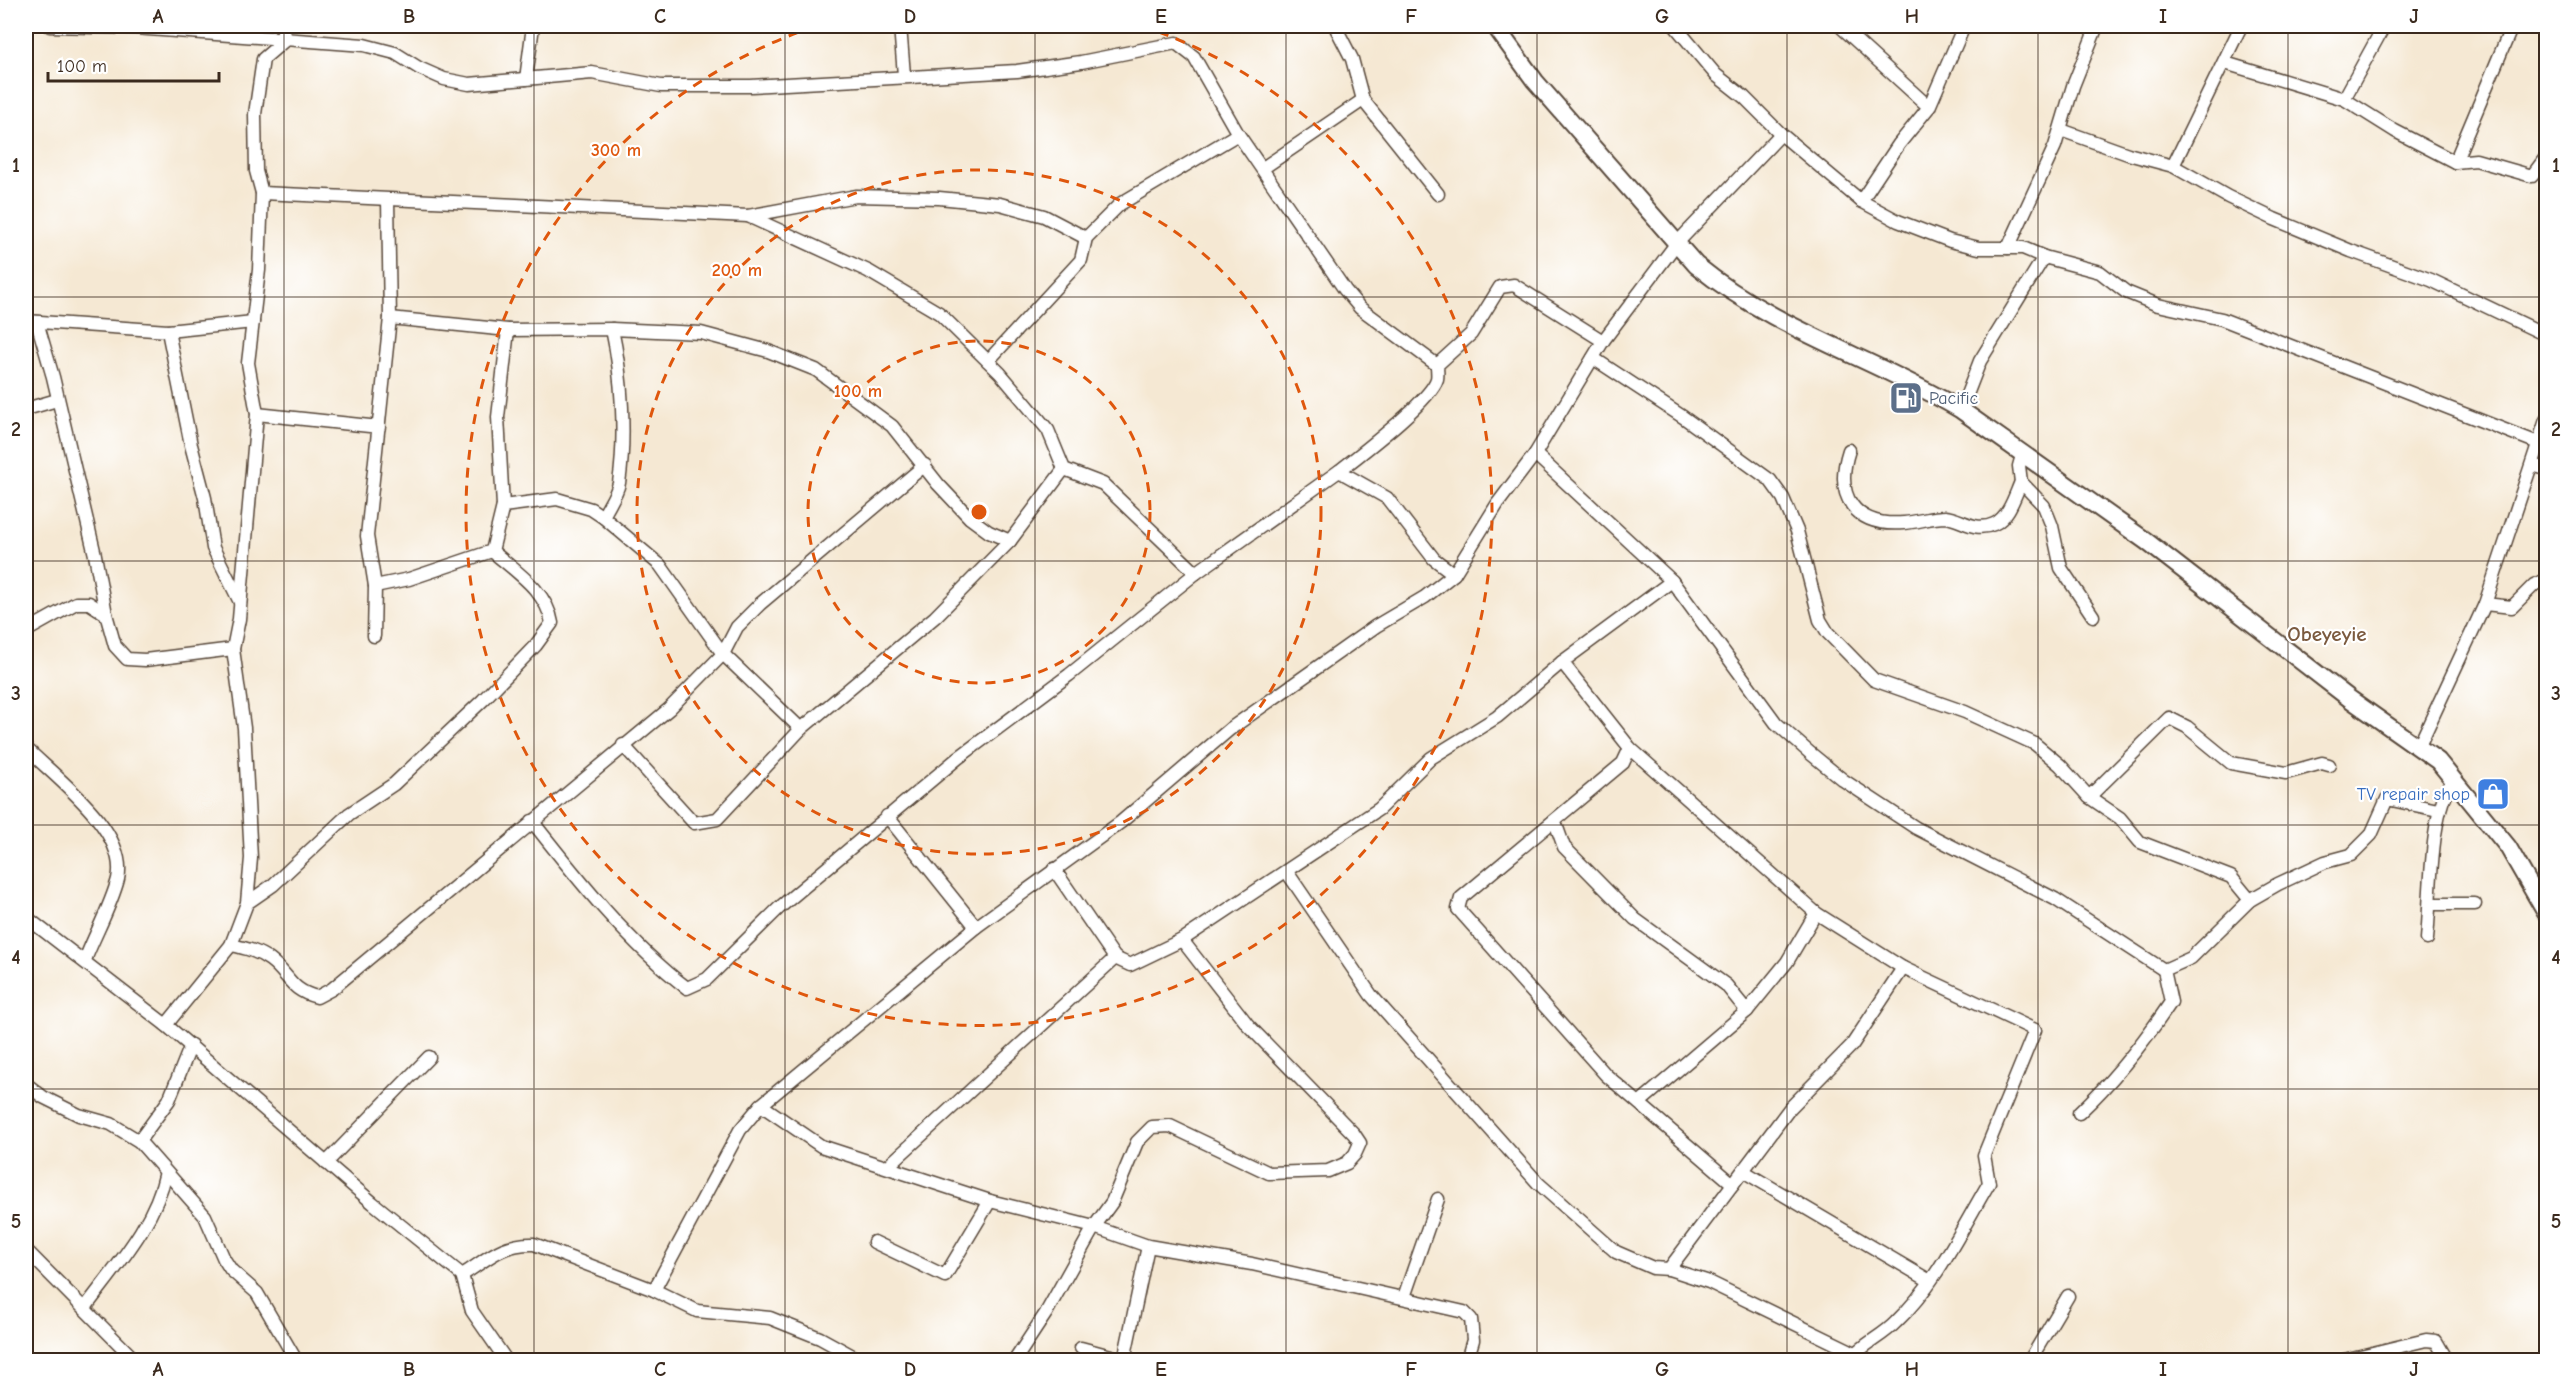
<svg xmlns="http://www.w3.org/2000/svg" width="2572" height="1386" font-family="'Comic Neue',sans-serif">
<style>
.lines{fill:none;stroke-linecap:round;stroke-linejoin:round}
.minor-casing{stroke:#574639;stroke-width:15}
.major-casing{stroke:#574639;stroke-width:20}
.minor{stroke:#fff;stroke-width:12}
.major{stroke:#fff;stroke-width:16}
.grid{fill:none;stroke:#3b2a1e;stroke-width:1.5;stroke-opacity:0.55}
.ring{fill:none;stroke:#df570d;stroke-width:3;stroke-dasharray:10 8}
.labels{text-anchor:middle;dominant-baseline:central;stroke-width:4.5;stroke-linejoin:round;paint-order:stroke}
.service-label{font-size:18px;fill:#4e5e75;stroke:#fff;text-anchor:start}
.shop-label{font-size:18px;fill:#366cbe;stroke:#fff;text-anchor:end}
.quarter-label{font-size:21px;font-weight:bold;fill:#7b5a3f;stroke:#fff}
.centre{fill:#df570d;stroke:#fff;stroke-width:3}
.ring-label{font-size:18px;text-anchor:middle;font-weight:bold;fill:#df570d;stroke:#fff;stroke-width:4.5;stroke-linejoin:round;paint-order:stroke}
.neatline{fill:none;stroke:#3b2a1e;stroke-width:2}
.grid-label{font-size:20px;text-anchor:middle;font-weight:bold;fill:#3b2a1e}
</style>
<rect width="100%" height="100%" fill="#fff"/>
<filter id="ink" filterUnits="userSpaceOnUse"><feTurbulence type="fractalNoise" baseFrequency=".0167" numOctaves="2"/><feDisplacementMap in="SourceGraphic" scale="12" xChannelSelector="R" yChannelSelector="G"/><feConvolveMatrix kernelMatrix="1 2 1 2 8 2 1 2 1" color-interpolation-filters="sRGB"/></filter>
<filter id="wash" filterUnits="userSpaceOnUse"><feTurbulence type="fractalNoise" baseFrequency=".008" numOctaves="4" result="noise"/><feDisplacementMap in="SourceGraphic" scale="24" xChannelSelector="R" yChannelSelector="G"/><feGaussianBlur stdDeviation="1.35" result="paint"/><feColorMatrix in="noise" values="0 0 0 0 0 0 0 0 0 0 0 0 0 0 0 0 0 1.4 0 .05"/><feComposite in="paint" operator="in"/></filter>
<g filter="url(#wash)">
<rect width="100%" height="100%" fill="#f5e8d3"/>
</g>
<g filter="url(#ink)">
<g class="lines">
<defs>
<g id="minor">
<path d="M50,26L135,28L364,45L395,53L419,68L444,79L469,84L592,73L661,86H751L1017,71L1081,62L1176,43L1194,57L1238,134L1345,290L1360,308L1437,365"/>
<path d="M900,26L904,75"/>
<path d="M1335,26L1352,59L1363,100L1438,194"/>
<path d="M1675,26L1716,75L1744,97L1781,134L1861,201L1898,221L1950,241L1979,248H2023L2044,257L2100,272L2126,292L2158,305L2222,319L2538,443"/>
<path d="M1840,26L1929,107"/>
<path d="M2225,63L2344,99L2395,131L2455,162L2476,160L2532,176L2546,157"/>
<path d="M526,79L533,26"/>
<path d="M2344,99L2384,26"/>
<path d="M2061,130L2128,154L2173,166L2228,197L2274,219L2351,251L2431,280L2546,335"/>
<path d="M2455,162L2512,26"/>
<path d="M2173,166L2241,26"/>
<path d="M1263,168L1363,100"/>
<path d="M262,193L748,216L868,271L939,313L1000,373L1048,430L1064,469L1103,484L1196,573"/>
<path d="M1861,201L1899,144L1929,107L1964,26"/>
<path d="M748,216L856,196L939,198L1000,204L1044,216L1086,238"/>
<path d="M2008,248L2055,146L2073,86L2097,26"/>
<path d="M390,318L508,330L612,329L701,333L768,351L816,370L892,426L938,484L970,518L989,532L1010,541"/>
<path d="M26,321L168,331L253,322"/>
<path d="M37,322L53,377L95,555L106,614"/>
<path d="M168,331L191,445L205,498L213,548L240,602"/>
<path d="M1593,358L1683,417L1770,480L1783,498L1797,531L1820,620L1828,633L1874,680L1965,712L2035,744L2060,765L2089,797L2120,818L2140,842L2231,877L2250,900"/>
<path d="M988,361L1081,260L1086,238L1120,204L1238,134"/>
<path d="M26,409L57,400"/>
<path d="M1961,410L1980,361L2044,257"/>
<path d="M257,414L379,427"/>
<path d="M1849,450C1834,496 1854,527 1904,523C1918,522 1932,517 1945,517C1961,518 1974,533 1994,524C2009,517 2015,495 2021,482"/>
<path d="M2023,452L2019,466L2021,482L2044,506L2052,526L2061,568L2093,616"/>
<path d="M1535,454L1672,581L1776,723L1810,753L1843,780L1916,828L2055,899L2164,970"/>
<path d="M2532,465L2546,469"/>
<path d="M1339,471C1359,455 1430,402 1437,379C1438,375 1437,369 1437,365L1471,334L1500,287L1514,285L1603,341"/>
<path d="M503,506L557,499L591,509L603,517L660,565L723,654L801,729"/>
<path d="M603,517C608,506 617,494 619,483C626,436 622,375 612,329"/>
<path d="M375,586L409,579L492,551L503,506L498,417L508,330"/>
<path d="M2485,604L2512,607L2534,585L2546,580"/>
<path d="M26,631L76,603H89L106,614L115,646L127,659L145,660L233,649"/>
<path d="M374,636L375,586L367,536L390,318L388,200"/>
<path d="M1562,662L1630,748L1816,913L1903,968L2035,1030L1984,1155L1989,1183C1961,1230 1936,1284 1896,1322C1882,1337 1862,1344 1850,1360"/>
<path d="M623,745L694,823L717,819L801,729L935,617L1010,541L1064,469"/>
<path d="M2419,746L2485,604L2546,420"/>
<path d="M26,748C56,778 129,831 118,879C111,906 95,934 85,960"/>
<path d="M1630,748L1623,763L1461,898L1458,909L1606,1075L1733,1184"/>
<path d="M2089,797L2169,718L2187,727L2231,763L2286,773L2322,763L2329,765"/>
<path d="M887,816L976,927"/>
<path d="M532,821C576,877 630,945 687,988L707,979L779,908L958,758L1069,675L1196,573L1339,471L1387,498L1434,559L1454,574"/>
<path d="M1555,822L1564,847L1635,919L1726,985L1747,1011"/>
<path d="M1287,872L1371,995L1538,1183L1616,1252L1653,1268L1669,1269L1709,1282L1855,1353"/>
<path d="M247,903L273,885L349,814L394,784L483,700L536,645L552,623C547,591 515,571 492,551"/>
<path d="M2431,904H2475"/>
<path d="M26,917L166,1025L373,1203L462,1275L472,1311L506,1360"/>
<path d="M2427,939C2431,898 2429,808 2454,779"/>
<path d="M231,945C245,948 258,951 270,960C290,975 289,990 317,997L332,989L669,709L723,654L737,627L760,604L925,465"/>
<path d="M1115,958L1130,965L1182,940L1379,809L1431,758L1497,717L1562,662L1672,581"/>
<path d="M166,1025L231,945L247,903L251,858L244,728L233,649L239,619L257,414L248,363L259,270L262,193L256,171L255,114L263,59L285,40L282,26"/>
<path d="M26,1084L43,1097L79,1115L111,1124L139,1141L205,1216L224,1259L231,1270L257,1293L296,1360"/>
<path d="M1639,1103L1747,1011L1787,962L1816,913"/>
<path d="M761,1105L821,1146L990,1201L1094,1227L1148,1246L1252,1264L1464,1312L1471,1319L1473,1340L1467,1360"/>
<path d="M2079,1113C2114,1080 2144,1042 2171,1002L2164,970L2191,958L2250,900L2278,884L2325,862L2351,855L2371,835L2387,799L2438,810"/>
<path d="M139,1141L169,1100L191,1045"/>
<path d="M326,1163L429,1057"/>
<path d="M887,1167L1115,958L1054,869"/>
<path d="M1743,1171L1930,1281"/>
<path d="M874,1242L945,1276L990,1201"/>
<path d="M26,1250L135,1360"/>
<path d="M1669,1269L1790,1108L1852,1045L1903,968"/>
<path d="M462,1275C488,1259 501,1243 534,1244L654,1290L697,1311L770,1318L820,1338L860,1360"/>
<path d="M654,1290L740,1130L761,1105L976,927L1121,822L1230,729L1376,626L1425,597L1454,574L1498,503L1535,454L1603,341L1676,244L1781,134"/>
<path d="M1404,1297L1438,1199"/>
<path d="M85,1308C116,1266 155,1224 166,1172"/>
<path d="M1081,1348L1126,1360"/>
<path d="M116,1360L125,1352"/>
<path d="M1015,1360L1046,1313L1094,1227L1112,1202L1137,1142L1152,1127L1170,1126L1269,1173L1328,1171L1347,1163L1355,1154L1360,1143L1354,1134L1248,1025L1182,940"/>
<path d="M1124,1360L1148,1246"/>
<path d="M2030,1360L2068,1296"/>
<path d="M2344,1360L2426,1340L2436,1341L2447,1360"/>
</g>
<path id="major" d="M1495,26L1535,81L1696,265C1775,330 1874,358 1961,410L2146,541L2350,699L2438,761L2508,847L2546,913"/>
</defs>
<!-- minor casing -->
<use href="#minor" class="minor-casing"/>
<!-- major casing -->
<use href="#major" class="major-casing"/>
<!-- minor -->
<use href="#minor" class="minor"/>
<!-- major -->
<use href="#major" class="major"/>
</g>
</g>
<!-- grid -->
<path class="grid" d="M284,26V1360M534,26V1360M785,26V1360M1035,26V1360M1286,26V1360M1537,26V1360M1787,26V1360M2038,26V1360M2288,26V1360M26,297H2546M26,561H2546M26,825H2546M26,1089H2546"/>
<!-- distance rings -->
<g class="ring">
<circle cx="979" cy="512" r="171"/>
<circle cx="979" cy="512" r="342"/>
<path d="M1142 26A513 513 0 1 1 816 26"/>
</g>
<!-- icons -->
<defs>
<symbol id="fuel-square" viewBox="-11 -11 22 22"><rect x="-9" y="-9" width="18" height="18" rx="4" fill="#5c6f8a" stroke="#fff"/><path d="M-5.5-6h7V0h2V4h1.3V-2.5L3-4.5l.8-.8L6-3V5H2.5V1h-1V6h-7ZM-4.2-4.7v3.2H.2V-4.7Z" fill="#fff"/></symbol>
<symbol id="shop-square" viewBox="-11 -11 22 22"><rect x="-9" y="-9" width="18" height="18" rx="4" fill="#3f7fe0" stroke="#fff"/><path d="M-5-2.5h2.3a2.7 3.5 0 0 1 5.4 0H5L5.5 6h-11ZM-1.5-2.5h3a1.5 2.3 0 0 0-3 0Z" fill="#fff"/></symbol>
</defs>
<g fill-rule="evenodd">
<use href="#fuel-square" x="1887" y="379" width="38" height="38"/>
<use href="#shop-square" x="2474" y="775" width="38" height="38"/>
</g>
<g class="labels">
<!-- service labels -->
<g class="service-label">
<text x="1929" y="398">Pacific</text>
</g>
<!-- shop labels -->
<g class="shop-label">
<text x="2470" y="794">TV repair shop</text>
</g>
<!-- quarter labels -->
<g class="quarter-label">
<text x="2327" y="634">Obeyeyie</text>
</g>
</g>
<circle cx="979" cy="512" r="9" class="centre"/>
<g class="ring-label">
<text x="616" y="156">300 m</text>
<text x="737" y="276">200 m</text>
<text x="858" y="397">100 m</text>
</g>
<!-- margin -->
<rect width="2572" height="1386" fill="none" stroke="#fff" stroke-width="66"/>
<!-- scale -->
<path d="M48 72v9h171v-9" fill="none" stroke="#3b2a1e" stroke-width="3"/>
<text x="57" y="72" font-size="18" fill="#3b2a1e" stroke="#ffffff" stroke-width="4.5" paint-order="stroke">100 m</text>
<rect x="33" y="33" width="2506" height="1320" class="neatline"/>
<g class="grid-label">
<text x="158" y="23">A</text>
<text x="409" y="23">B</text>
<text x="660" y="23">C</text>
<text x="910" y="23">D</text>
<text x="1161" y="23">E</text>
<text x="1411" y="23">F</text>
<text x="1662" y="23">G</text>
<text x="1912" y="23">H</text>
<text x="2163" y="23">I</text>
<text x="2414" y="23">J</text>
<text x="16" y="172">1</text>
<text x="2556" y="172">1</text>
<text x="16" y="436">2</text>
<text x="2556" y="436">2</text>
<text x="16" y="700">3</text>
<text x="2556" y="700">3</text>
<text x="16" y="964">4</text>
<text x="2556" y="964">4</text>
<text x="16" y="1228">5</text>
<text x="2556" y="1228">5</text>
<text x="158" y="1376">A</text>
<text x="409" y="1376">B</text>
<text x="660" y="1376">C</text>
<text x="910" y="1376">D</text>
<text x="1161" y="1376">E</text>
<text x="1411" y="1376">F</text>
<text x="1662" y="1376">G</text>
<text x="1912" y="1376">H</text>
<text x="2163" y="1376">I</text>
<text x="2414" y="1376">J</text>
</g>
</svg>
